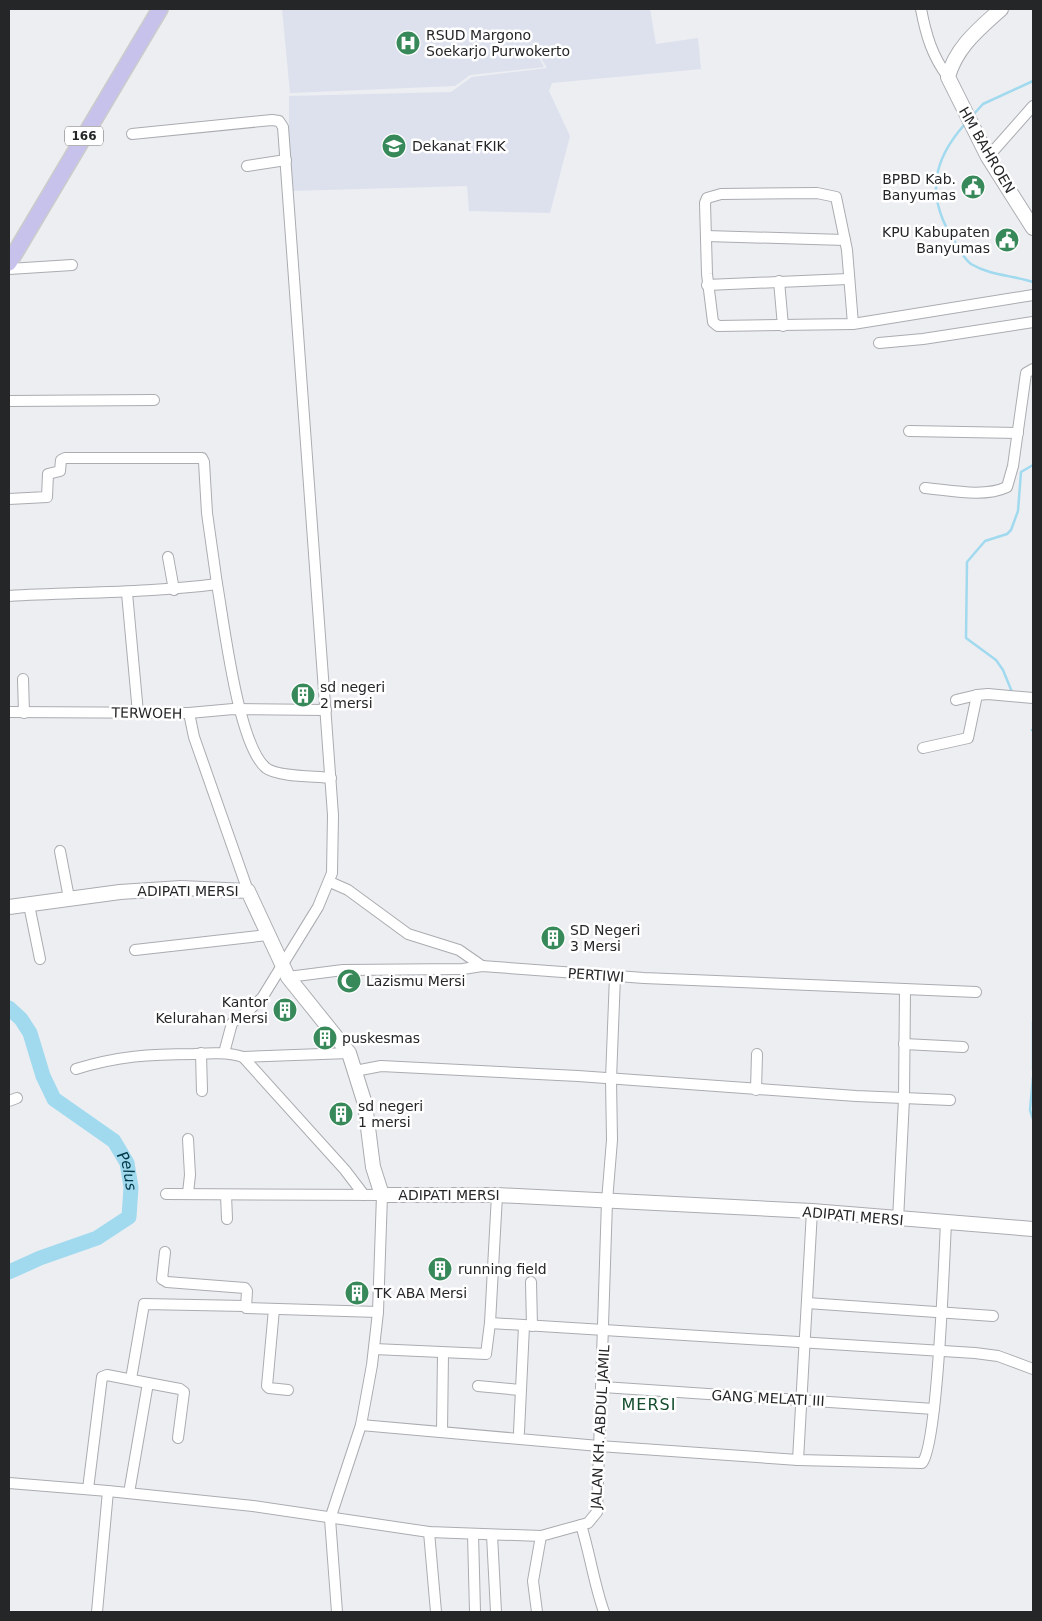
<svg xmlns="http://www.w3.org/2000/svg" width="1042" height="1621" font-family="'DejaVu Sans',sans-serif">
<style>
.built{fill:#dce1ed}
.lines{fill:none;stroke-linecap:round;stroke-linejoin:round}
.stream{stroke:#a1daef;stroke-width:2.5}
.river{stroke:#a1daef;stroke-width:15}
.street-casing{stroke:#aaacb0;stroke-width:12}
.secondary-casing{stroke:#aaacb0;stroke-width:16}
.primary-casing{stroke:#cbcbcb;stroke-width:18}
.street{stroke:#fff;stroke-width:10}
.secondary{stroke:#fff;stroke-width:14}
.primary{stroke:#c7c2eb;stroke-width:15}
.labels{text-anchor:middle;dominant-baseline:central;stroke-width:5;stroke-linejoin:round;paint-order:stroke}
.shield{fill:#fff;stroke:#666768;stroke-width:1}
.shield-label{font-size:12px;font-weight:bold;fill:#252627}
.poi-label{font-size:14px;fill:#252627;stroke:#fff;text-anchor:start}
.street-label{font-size:14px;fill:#252627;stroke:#fff}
.water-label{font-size:15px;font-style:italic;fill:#013746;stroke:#fff}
.quarter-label{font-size:16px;letter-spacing:1px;fill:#134d2d;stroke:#fff}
</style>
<rect width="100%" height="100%" fill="#eceef2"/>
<!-- built -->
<path class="built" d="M282,9H650L656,44L698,38L701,69L552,83L549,91L570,136L550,213L469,211L467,186L289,191V96L451,92L472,77L547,68L527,35L544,67L470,75L455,86L290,93Z"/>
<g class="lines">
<!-- stream -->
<g class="stream">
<path d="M972,116L983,104L1033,81"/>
<path d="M965,124C932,161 926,196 953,239C958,247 963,258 971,264C991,276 1012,275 1033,282"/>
<path d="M1012,692L1003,670L996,660L966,638L967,562L985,541L1007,534L1011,530L1018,511L1021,472L1033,465"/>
<path d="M1032,730H1033"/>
<path d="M1033,1022V1070"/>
<path d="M1033,1077L1030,1110L1033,1119"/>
</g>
<!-- river -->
<path class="river" id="s1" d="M9,1008L21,1019L30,1033L43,1076L54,1099L114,1141L127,1163L131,1187L129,1217L97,1238L40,1258L9,1272"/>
<defs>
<g id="street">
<path d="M921,9C926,35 932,56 948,77"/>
<path d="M132,134L272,120L279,121L283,127L333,815L332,873L318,907L262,998L247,1012L232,1023L224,1053"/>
<path d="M988,157L1033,106"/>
<path d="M247,166L286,160"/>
<path d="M706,236L845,240"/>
<path d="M9,269L72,265"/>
<path d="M779,281L783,326"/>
<path d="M707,285L848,279"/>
<path d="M853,324L847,250L836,197L817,193L721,194L707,198L705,203L707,274L713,322L718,326L853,324L1033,295"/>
<path d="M879,343L923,339L1033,322"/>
<path d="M9,401L154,400"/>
<path d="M909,431L1018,433"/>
<path d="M925,488C949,490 984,498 1007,487L1013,466L1026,373L1033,369"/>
<path d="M9,499L47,497L48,474L60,471L61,460L65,458H202L204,462L207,513L217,584"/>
<path d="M168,557L174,590"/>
<path d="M127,593L138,713"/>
<path d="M9,596C79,592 148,593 217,584C224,623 238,745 266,768C278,777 315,776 331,778"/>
<path d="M23,679L24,713"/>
<path d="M956,700L977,695"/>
<path d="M9,712L189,713L194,737L248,891"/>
<path d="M189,713L233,709L326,710"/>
<path d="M923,748L968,738L977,695L988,694L1033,698"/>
<path d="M60,851L69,898"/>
<path d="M330,882L348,890L408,934L459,950L482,966"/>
<path d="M29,905L40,959"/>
<path d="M135,950L268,935"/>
<path d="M288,977L343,970L463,969L482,966L644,978L976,992"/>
<path d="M904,1044L963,1047"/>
<path d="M201,1053L202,1091"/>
<path d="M243,1057L349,1053"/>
<path d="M76,1069C118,1056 150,1054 194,1054C210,1053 228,1052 243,1057L345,1170L364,1195"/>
<path d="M355,1071L381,1066L578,1076L856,1096L950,1100"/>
<path d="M756,1090L757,1054"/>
<path d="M9,1101L17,1098"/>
<path d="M188,1193L190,1175L188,1139"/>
<path d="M166,1194L382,1195L378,1312L372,1365L361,1425L330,1519L337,1612"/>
<path d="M226,1195L227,1219"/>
<path d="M898,1220L904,1099L905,989"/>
<path d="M165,1252L162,1279L167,1282L245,1288L247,1291L246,1308L378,1312"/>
<path d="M531,1282L532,1326"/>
<path d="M807,1303L993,1316"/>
<path d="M274,1309L267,1386L269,1388L288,1390"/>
<path d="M490,1323L975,1353L998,1356L1033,1369"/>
<path d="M374,1349L486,1354L490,1323L497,1195"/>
<path d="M131,1379L144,1304L245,1306"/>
<path d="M478,1386L520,1390"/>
<path d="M603,1387L934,1409"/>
<path d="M361,1425L599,1446L798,1460L922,1463C938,1445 944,1259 946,1223"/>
<path d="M442,1432L443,1353"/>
<path d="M519,1432L524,1326"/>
<path d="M798,1460L812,1211"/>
<path d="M9,1483L108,1491L253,1506L429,1532L541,1536L588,1523L597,1512L607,1201L612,1140L611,1079L615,976"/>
<path d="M88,1489L102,1377L107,1375L148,1383"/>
<path d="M129,1493L148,1383L180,1389L184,1392L178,1438"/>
<path d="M581,1525C590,1554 594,1584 604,1612"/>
<path d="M429,1532L436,1612"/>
<path d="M473,1534L475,1612"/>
<path d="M492,1535L496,1612"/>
<path d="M97,1612L108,1491"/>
<path d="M537,1612L533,1581L541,1536"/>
</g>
<g id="secondary">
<path d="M1001,9C979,29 956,47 948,77L988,157L1033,228"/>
<path d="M9,907L120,892L181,888L248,891L288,977L349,1053L365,1104L373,1167L382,1195H497L812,1211L1033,1229"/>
</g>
<path id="primary" d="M9,263L160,9"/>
</defs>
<!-- street casing -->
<use href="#street" class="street-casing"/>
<!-- secondary casing -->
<use href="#secondary" class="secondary-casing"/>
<!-- primary casing -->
<use href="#primary" class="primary-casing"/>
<!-- street -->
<use href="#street" class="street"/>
<!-- secondary -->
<use href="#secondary" class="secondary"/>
<!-- primary -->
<use href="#primary" class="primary"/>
</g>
<!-- icons -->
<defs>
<symbol id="hospital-disc" viewBox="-11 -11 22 22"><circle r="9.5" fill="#38895a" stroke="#fff"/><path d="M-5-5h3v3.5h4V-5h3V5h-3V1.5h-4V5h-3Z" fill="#fff"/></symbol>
<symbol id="university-disc" viewBox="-11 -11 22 22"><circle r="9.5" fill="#38895a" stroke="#fff"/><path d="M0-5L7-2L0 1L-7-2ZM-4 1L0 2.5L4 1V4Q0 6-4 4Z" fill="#fff"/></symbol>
<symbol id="civic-disc" viewBox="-11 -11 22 22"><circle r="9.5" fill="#38895a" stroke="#fff"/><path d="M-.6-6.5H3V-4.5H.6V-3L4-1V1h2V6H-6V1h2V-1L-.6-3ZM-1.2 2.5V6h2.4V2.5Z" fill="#fff"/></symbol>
<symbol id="building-disc" viewBox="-11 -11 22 22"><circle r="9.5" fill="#38895a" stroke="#fff"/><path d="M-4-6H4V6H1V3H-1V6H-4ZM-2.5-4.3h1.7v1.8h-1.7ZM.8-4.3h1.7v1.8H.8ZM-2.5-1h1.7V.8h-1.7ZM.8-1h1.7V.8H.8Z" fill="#fff"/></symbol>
<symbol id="mosque-disc" viewBox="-11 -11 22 22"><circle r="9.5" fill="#38895a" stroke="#fff"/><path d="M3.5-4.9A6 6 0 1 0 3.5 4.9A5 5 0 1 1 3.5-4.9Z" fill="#fff"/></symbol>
</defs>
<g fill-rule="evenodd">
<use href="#hospital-disc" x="394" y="29" width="28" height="28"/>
<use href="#university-disc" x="380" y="132" width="28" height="28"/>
<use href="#civic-disc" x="959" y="173" width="28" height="28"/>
<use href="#civic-disc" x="993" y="226" width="28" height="28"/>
<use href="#building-disc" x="289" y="681" width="28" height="28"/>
<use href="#building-disc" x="539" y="924" width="28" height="28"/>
<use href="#mosque-disc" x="335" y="967" width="28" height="28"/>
<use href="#building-disc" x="271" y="996" width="28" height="28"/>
<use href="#building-disc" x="311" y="1024" width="28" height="28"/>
<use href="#building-disc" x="327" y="1100" width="28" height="28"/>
<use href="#building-disc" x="426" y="1255" width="28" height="28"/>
<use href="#building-disc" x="343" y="1279" width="28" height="28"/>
</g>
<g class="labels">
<!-- shield labels -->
<rect class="shield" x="65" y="126.5" width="38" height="19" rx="4"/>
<g class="shield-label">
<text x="84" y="136">166</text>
</g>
<!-- poi labels -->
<g class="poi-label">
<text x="426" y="35">RSUD Margono<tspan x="426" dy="16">Soekarjo Purwokerto</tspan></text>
<text x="412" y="146">Dekanat FKIK</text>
<text x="956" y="179" text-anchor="end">BPBD Kab.<tspan x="956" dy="16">Banyumas</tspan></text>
<text x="990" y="232" text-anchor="end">KPU Kabupaten<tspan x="990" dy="16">Banyumas</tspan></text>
<text x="320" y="687">sd negeri<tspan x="320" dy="16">2 mersi</tspan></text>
<text x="570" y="930">SD Negeri<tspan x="570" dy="16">3 Mersi</tspan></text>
<text x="366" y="981">Lazismu Mersi</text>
<text x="268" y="1002" text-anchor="end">Kantor<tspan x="268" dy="16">Kelurahan Mersi</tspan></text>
<text x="342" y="1038">puskesmas</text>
<text x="358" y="1106">sd negeri<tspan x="358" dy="16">1 mersi</tspan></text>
<text x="458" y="1269">running field</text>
<text x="374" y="1293">TK ABA Mersi</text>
</g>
<!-- street labels -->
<g class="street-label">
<text transform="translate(987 150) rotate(60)">HM BAHROEN</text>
<text transform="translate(147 713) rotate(1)">TERWOEH</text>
<text x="188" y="891">ADIPATI MERSI</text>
<text transform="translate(596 975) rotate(4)">PERTIWI</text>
<text x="449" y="1195">ADIPATI MERSI</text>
<text transform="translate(853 1216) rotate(5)">ADIPATI MERSI</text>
<text transform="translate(768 1398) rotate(3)">GANG MELATI III</text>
<text transform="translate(600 1427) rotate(-87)">JALAN KH. ABDUL JAMIL</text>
</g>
<!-- water labels -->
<g class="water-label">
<text stroke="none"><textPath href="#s1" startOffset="210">Pelus</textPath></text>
</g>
<!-- quarter labels -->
<g class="quarter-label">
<text x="649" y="1404">MERSI</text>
</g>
</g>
<!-- border -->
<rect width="1042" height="1621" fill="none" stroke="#252627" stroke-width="20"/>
</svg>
